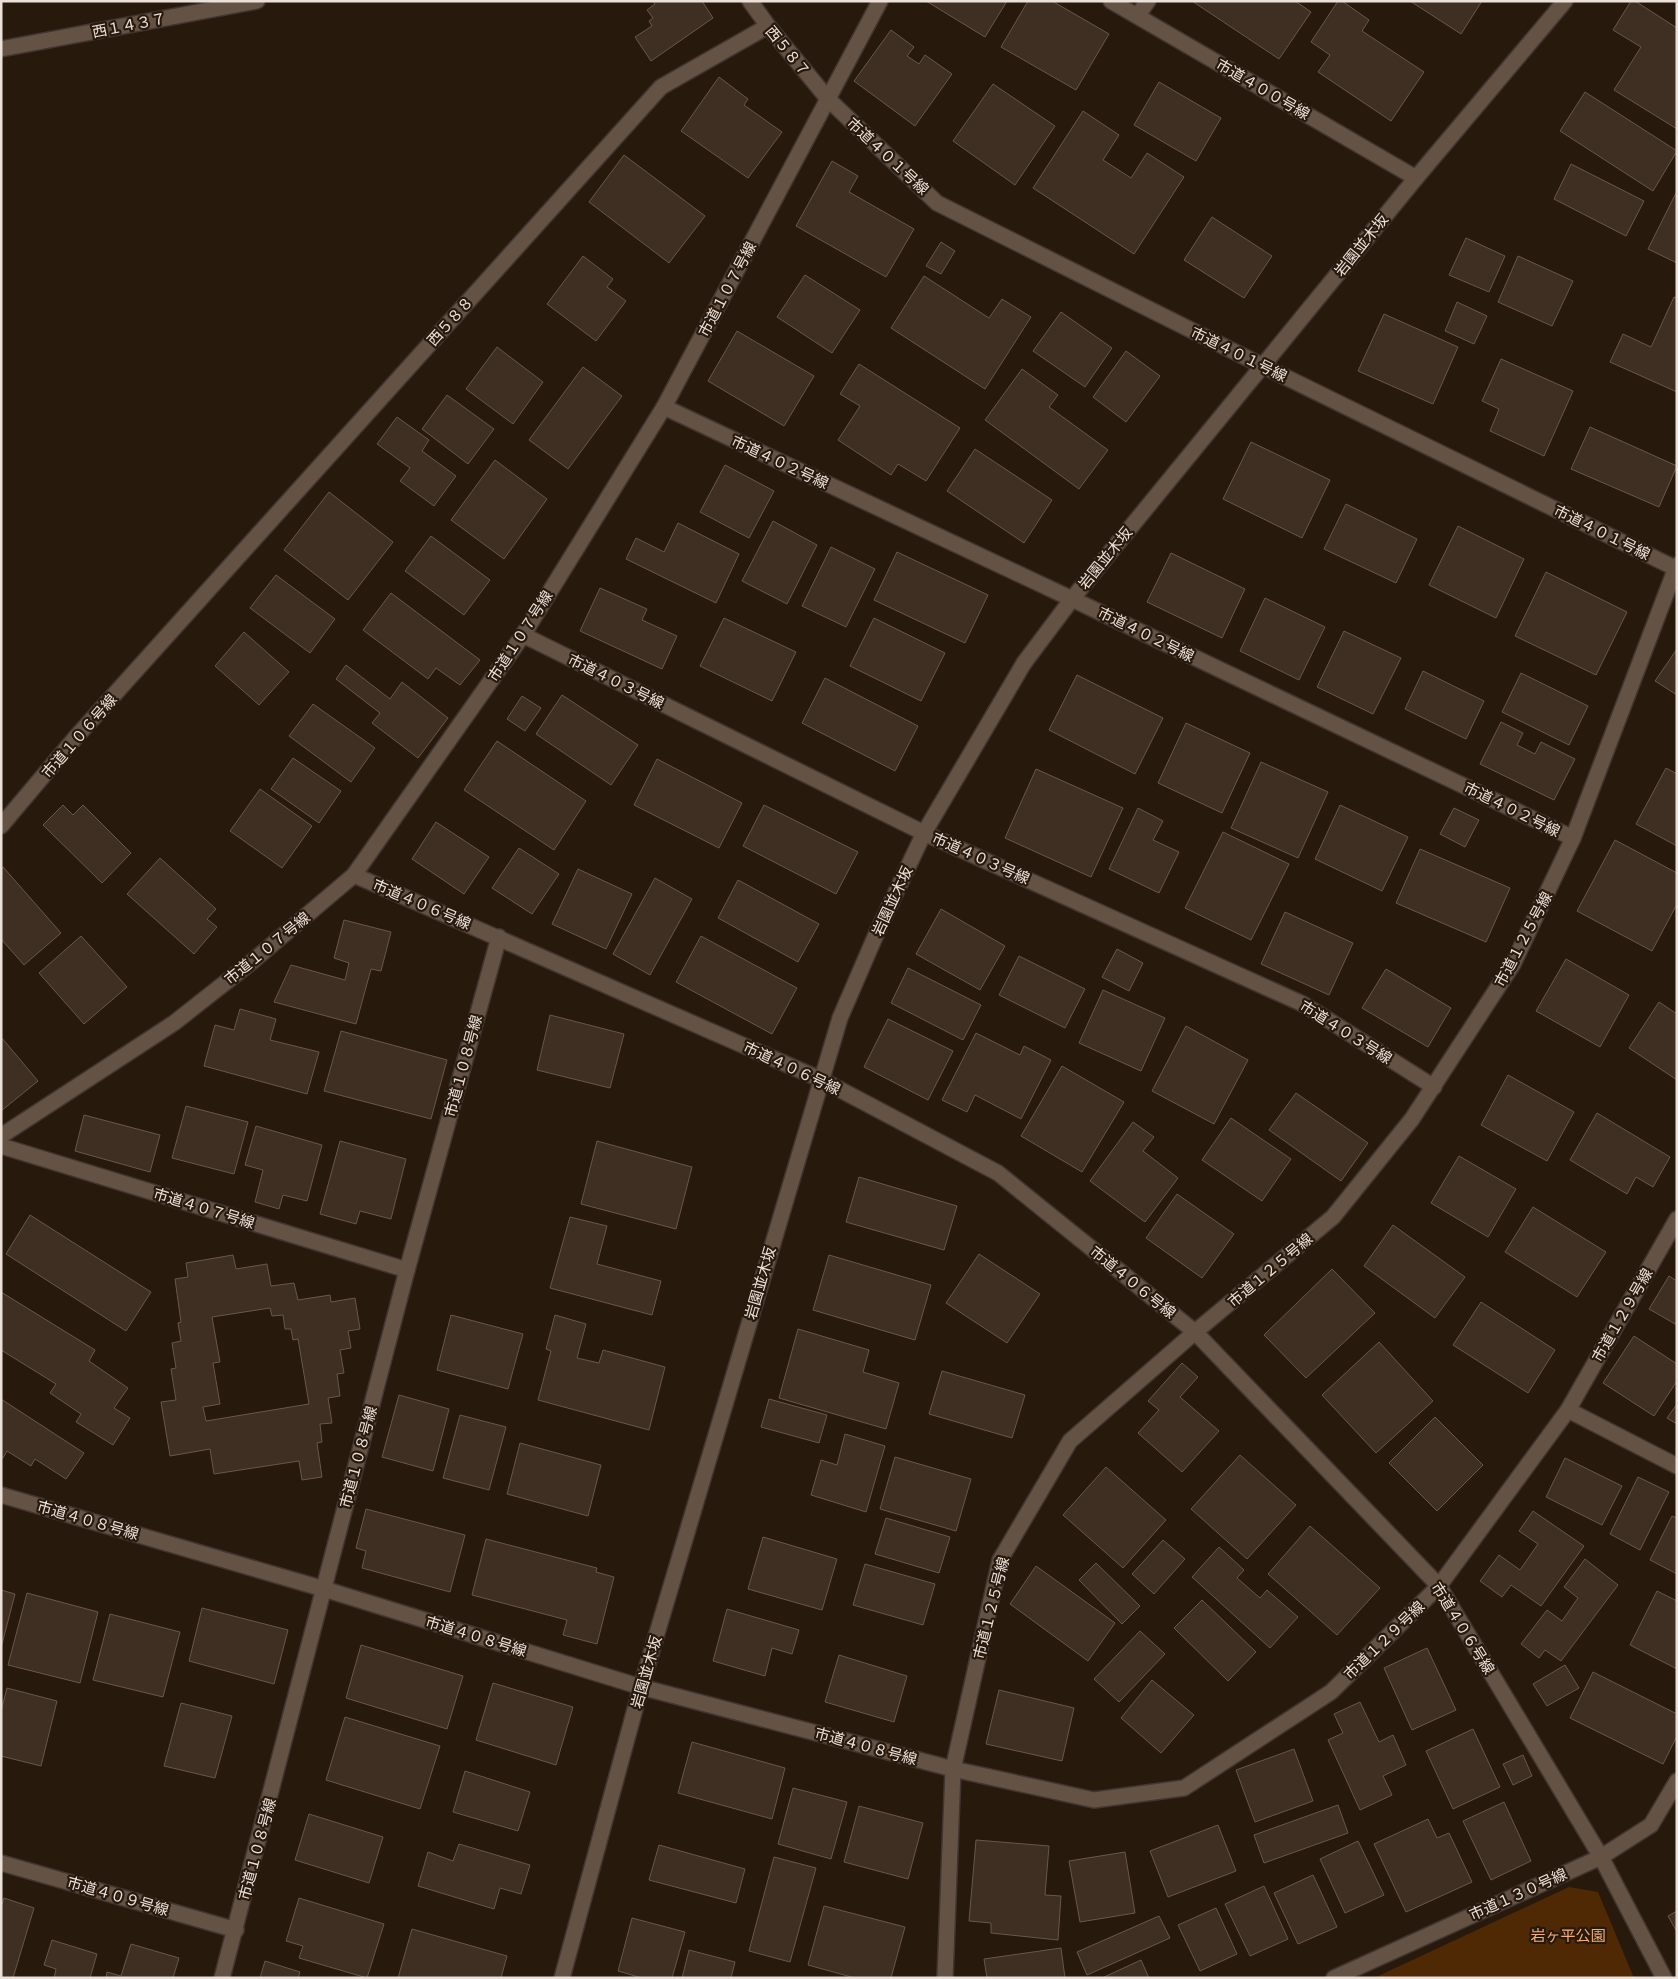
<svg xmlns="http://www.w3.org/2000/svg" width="1678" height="1979" font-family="'Asap Condensed','Noto Sans JP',sans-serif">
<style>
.green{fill:#4f2904}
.building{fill:#3f2e22;stroke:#69574a;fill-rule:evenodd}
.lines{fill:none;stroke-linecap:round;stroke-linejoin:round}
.street-casing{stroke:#403530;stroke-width:18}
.secondary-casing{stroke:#403530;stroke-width:18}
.street{stroke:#645245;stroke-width:15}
.secondary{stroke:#645245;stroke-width:15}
.labels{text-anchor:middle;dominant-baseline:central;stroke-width:4.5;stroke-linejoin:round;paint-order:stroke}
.street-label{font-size:15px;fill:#ece1d9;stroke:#28190d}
.park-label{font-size:15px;fill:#f6ae76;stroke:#28190d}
</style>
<rect width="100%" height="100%" fill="#28190d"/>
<!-- green -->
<path class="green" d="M1569,1887L1598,1892L1634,1978H1374Z"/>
<!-- building -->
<g class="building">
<path d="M653,1H702L713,18L651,61L635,37L652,26L649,21L653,18L647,10L655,4Z"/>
<path d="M926,1H1007L985,37Z"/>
<path d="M1028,1H1052L1109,34L1076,90L1001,47Z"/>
<path d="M1192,1H1295L1311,12L1279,59Z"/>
<path d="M1338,1H1342L1369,20L1362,31L1424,72L1391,121L1318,72L1330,55L1311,42Z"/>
<path d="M1410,1H1482L1461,34Z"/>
<path d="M1631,1H1635L1677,28V129L1614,90L1641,47L1613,30Z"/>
<path d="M891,30L914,47L907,56L919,64L925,55L952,74L915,126L854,81Z"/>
<path d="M719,77L748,99L744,105L782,132L748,178L681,131Z"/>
<path d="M1159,82L1221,118L1196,161L1134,125Z"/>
<path d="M993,84L1055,126L1015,185L953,141Z"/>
<path d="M1585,92L1677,151L1653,191L1560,131Z"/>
<path d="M1083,111L1119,135L1103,160L1131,178L1147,153L1184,177L1134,254L1033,188Z"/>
<path d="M624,155L705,216L669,263L589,202Z"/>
<path d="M832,161L858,176L849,192L914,229L886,277L796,226Z"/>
<path d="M1571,164L1644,201L1626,236L1554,199Z"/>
<path d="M1677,191V263L1648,249Z"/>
<path d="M1212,217L1272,256L1244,298L1184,260Z"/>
<path d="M1466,238L1505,256L1489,292L1449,275Z"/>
<path d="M941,242L955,251L941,274L926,266Z"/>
<path d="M583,256L613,279L607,287L626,301L596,341L547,304Z"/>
<path d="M1518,256L1573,281L1552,326L1498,302Z"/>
<path d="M805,275L860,310L832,353L777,317Z"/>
<path d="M924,276L989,318L1002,299L1031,317L985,389L891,328Z"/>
<path d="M1674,297L1677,298V392L1610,362L1623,334L1651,347Z"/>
<path d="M1457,302L1487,316L1474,344L1445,331Z"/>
<path d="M1061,312L1112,348L1085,387L1033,351Z"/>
<path d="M1384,314L1458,347L1433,404L1358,371Z"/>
<path d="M737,331L814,376L784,426L708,381Z"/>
<path d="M497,347L543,382L513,424L466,389Z"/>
<path d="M1126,351L1160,376L1126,422L1093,397Z"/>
<path d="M1501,359L1573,391L1544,456L1490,431L1499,409L1482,401Z"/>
<path d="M859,364L960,428L926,481L898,464L891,475L838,440L860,406L840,394Z"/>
<path d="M583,367L622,396L568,469L529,440Z"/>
<path d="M1022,369L1058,395L1049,407L1108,450L1079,489L985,420Z"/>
<path d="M447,395L494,429L468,464L422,429Z"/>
<path d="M397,417L429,440L422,451L456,476L434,506L400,481L410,468L377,444Z"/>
<path d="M1590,427L1677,466L1659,507L1571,469Z"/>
<path d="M1251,442L1330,480L1302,538L1223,499Z"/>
<path d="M975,449L1052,500L1024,543L947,491Z"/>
<path d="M495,460L547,499L504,559L451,520Z"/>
<path d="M725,465L774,491L749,538L700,512Z"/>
<path d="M329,492L393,542L348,600L284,550Z"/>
<path d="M1346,504L1417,539L1396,583L1324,549Z"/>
<path d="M773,521L817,545L787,604L742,581Z"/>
<path d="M678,523L739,554L716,603L626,559L636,538L664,552Z"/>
<path d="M1458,526L1524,559L1496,618L1429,585Z"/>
<path d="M431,536L490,580L464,615L405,571Z"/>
<path d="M831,547L875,569L846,627L802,606Z"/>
<path d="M897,552L988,595L965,643L874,600Z"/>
<path d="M1171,553L1245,589L1222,638L1147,602Z"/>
<path d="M1546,572L1627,612L1596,675L1515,636Z"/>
<path d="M276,575L335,619L310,653L250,608Z"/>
<path d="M600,588L647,609L642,620L677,636L662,669L580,631Z"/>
<path d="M391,593L480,660L460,685L436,668L428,679L363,630Z"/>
<path d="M1265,598L1325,627L1299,680L1240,651Z"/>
<path d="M724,618L796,652L772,701L700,666Z"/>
<path d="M874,618L945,653L921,701L850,666Z"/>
<path d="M1344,631L1401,658L1373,714L1317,687Z"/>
<path d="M244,632L289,672L259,705L215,666Z"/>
<path d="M1677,649V695L1655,681Z"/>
<path d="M346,665L390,699L402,682L448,718L418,758L372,723L380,713L336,679Z"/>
<path d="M1423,671L1484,701L1466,739L1405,709Z"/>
<path d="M1521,673L1588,706L1569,745L1502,712Z"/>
<path d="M1077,675L1163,718L1135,774L1049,730Z"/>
<path d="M825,678L918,726L895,771L802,723Z"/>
<path d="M562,695L638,745L611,785L536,734Z"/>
<path d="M522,696L541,708L525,731L507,719Z"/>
<path d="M313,704L375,748L351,782L289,736Z"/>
<path d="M1501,722L1523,733L1517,745L1535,754L1541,742L1575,759L1554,800L1480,764Z"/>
<path d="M1186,723L1250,753L1222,813L1158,783Z"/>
<path d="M497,741L586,801L554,850L464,790Z"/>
<path d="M293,758L341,791L319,823L271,789Z"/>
<path d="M657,759L742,803L719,848L634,805Z"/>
<path d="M1261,762L1328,792L1298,858L1231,828Z"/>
<path d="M1666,768L1677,774V846L1636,824Z"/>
<path d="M1036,769L1123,808L1091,877L1005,838Z"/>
<path d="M260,789L312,826L282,868L230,831Z"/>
<path d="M63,805L73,815L83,805L131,853L102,883L43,825Z"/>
<path d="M764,805L858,852L836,894L743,846Z"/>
<path d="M1340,805L1408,837L1382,891L1315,859Z"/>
<path d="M1138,808L1163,821L1153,840L1179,852L1159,893L1109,869Z"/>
<path d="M1454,808L1479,820L1465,847L1440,834Z"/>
<path d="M436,822L489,857L464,894L412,859Z"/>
<path d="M1223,832L1289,864L1251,940L1185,908Z"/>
<path d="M1615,840L1677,873V904L1652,951L1577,911Z"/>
<path d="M519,848L559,874L532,914L492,888Z"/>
<path d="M1420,849L1510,888L1486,942L1396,903Z"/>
<path d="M160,858L216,909L207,919L217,927L194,954L127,894Z"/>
<path d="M3,867L61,933L24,965L1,939V869Z"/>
<path d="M578,869L632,894L606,949L552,924Z"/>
<path d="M655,878L692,899L650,975L613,954Z"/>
<path d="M738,880L819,924L798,962L718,918Z"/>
<path d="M941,909L1005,946L980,990L916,954Z"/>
<path d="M1285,912L1353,943L1329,995L1261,964Z"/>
<path d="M344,920L391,932L381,971L371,969L356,1024L274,1002L291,965L345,980L349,963L334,958Z"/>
<path d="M81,936L127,987L84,1024L39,973Z"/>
<path d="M701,936L797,988L772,1034L676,982Z"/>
<path d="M1117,949L1143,963L1129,991L1102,977Z"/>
<path d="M1019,956L1085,989L1065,1028L999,995Z"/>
<path d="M1566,959L1629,995L1600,1047L1536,1011Z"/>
<path d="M908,968L981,1005L963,1040L891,1003Z"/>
<path d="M1386,969L1451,1008L1428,1047L1362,1008Z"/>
<path d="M1103,990L1165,1018L1141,1071L1079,1043Z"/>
<path d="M1659,1002L1677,1014V1080L1629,1048Z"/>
<path d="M240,1009L276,1019L270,1040L319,1052L307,1094L204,1066L215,1025L234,1030Z"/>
<path d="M550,1015L624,1034L610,1088L537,1070Z"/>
<path d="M888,1019L953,1051L928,1100L864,1067Z"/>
<path d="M1186,1026L1248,1060L1214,1124L1152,1091Z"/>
<path d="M341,1031L447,1060L431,1119L324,1091Z"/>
<path d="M976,1033L1020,1055L1024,1046L1051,1060L1021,1119L975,1095L967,1112L942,1100Z"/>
<path d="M1,1037L38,1081L1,1111Z"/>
<path d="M1062,1066L1124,1102L1082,1172L1021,1136Z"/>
<path d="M1508,1075L1574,1112L1547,1161L1481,1125Z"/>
<path d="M1296,1093L1368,1143L1341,1181L1269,1130Z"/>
<path d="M186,1106L248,1122L234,1174L172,1158Z"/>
<path d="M1597,1113L1670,1157L1653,1187L1636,1177L1627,1194L1570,1160Z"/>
<path d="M84,1115L160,1135L150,1172L75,1151Z"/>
<path d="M1231,1118L1291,1159L1262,1201L1202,1160Z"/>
<path d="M1133,1122L1154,1137L1143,1151L1178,1178L1145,1222L1090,1181Z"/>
<path d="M256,1126L322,1145L307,1201L283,1195L279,1209L255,1202L263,1170L245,1165Z"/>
<path d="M340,1141L406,1159L391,1219L360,1211L356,1224L320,1214Z"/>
<path d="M597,1141L692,1167L676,1229L581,1204Z"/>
<path d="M1459,1156L1516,1189L1488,1237L1431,1203Z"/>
<path d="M859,1177L957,1206L944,1250L846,1222Z"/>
<path d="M1177,1194L1234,1234L1202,1278L1146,1238Z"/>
<path d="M1533,1207L1606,1252L1577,1297L1505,1252Z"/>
<path d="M30,1215L151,1292L126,1331L6,1254Z"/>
<path d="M570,1217L607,1226L597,1264L661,1281L652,1315L550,1288Z"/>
<path d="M1393,1225L1465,1277L1435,1318L1364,1266Z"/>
<path d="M979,1254L1040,1294L1007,1343L946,1303Z"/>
<path d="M233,1255L236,1269L267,1264L271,1286L294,1283L298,1300L330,1295L331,1302L355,1298L360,1329L348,1331L351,1348L340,1350L344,1373L337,1374L340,1396L328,1398L332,1423L320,1424L322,1442L317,1443L322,1477L302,1480L299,1461L214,1474L210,1449L170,1456L161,1402L176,1400L171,1369L176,1368L172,1343L181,1341L178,1323L181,1322L175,1279L188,1277L186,1263ZM270,1308L272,1316L283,1315L285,1329H291L293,1340L298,1339L309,1404L206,1421L203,1407L220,1404L213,1363L220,1362L212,1317Z"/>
<path d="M829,1255L931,1285L915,1340L813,1310Z"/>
<path d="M1332,1269L1375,1313L1306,1378L1264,1335Z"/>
<path d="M1669,1276L1677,1281V1325L1649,1309Z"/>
<path d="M1,1292L95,1350L89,1361L128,1388L114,1408L130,1418L113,1445L76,1422L81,1414L50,1393L56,1384L1,1350Z"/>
<path d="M1481,1302L1555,1350L1528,1393L1453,1345Z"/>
<path d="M451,1315L523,1334L508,1389L437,1370Z"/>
<path d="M555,1315L586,1324L577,1358L599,1363L603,1350L665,1367L649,1430L538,1400L551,1351L546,1349Z"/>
<path d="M798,1329L869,1350L863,1372L899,1383L886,1429L779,1398Z"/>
<path d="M1634,1336L1677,1364V1381L1654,1416L1603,1383Z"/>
<path d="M1379,1342L1433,1401L1376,1453L1322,1395Z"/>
<path d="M1182,1363L1198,1377L1180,1397L1219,1431L1182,1472L1138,1433L1159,1410L1148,1401Z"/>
<path d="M942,1371L1025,1395L1012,1438L929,1414Z"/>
<path d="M399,1395L449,1409L433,1471L382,1457Z"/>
<path d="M1,1399L84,1453L66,1479L35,1459L31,1466L7,1451L3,1458H1Z"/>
<path d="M769,1399L827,1415L819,1443L761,1427Z"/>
<path d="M1677,1404V1424L1667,1418Z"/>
<path d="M460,1415L506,1427L489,1490L443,1478Z"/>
<path d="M1435,1417L1483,1465L1437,1511L1389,1463Z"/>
<path d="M845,1434L885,1446L866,1512L811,1495L821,1460L837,1465Z"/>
<path d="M520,1443L601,1465L588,1516L507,1494Z"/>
<path d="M1240,1455L1296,1505L1247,1559L1191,1509Z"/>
<path d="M895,1457L971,1479L956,1531L880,1509Z"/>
<path d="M1565,1458L1622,1486L1602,1525L1546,1497Z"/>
<path d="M1106,1467L1166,1520L1123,1568L1063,1515Z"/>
<path d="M1638,1477L1669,1492L1640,1550L1610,1534Z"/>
<path d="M366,1509L465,1535L450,1592L362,1568L366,1551L356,1548Z"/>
<path d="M1533,1511L1584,1546L1541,1606L1511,1585L1502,1597L1480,1581L1499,1555L1520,1570L1538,1544L1519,1531Z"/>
<path d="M1672,1516L1677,1518V1574L1650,1560Z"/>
<path d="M886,1518L950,1537L939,1573L875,1554Z"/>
<path d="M1310,1526L1380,1588L1337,1635L1268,1574Z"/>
<path d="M763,1537L837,1559L822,1610L748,1589Z"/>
<path d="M486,1539L597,1568L596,1572L614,1577L597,1644L563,1635L567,1620L472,1595Z"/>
<path d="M1163,1540L1185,1559L1154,1594L1132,1574Z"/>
<path d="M1219,1547L1244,1570L1237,1578L1260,1598L1267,1590L1298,1617L1270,1648L1192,1577Z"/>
<path d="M1585,1559L1618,1585L1561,1661L1545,1650L1539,1658L1521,1644L1547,1610L1562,1621L1578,1598L1564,1587Z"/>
<path d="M1096,1563L1140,1606L1122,1624L1079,1580Z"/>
<path d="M865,1564L935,1584L923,1625L853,1605Z"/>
<path d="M1036,1566L1115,1623L1088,1661L1010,1604Z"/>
<path d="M1,1590L15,1594L1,1648Z"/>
<path d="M1657,1591L1677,1601V1669L1630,1645Z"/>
<path d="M27,1593L98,1612L80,1683L8,1665Z"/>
<path d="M1202,1600L1256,1652L1228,1681L1174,1628Z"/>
<path d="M202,1608L288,1630L274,1684L189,1661Z"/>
<path d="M727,1609L799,1630L792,1654L772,1648L765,1676L713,1661Z"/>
<path d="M110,1614L180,1632L163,1697L93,1680Z"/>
<path d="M1140,1631L1165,1654L1119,1702L1094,1679Z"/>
<path d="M361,1645L463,1676L447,1729L346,1698Z"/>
<path d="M1427,1648L1456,1710L1412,1730L1384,1668Z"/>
<path d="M839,1655L907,1676L894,1722L825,1702Z"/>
<path d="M1565,1665L1579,1688L1547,1706L1533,1684Z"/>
<path d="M1593,1672L1677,1714V1736L1663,1764L1570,1718Z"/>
<path d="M1152,1680L1194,1715L1161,1753L1121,1718Z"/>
<path d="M493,1683L573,1707L556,1765L476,1740Z"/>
<path d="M7,1688L57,1701L41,1766L1,1756V1711Z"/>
<path d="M999,1690L1074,1708L1062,1761L986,1744Z"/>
<path d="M1360,1702L1379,1742L1393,1735L1406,1765L1383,1776L1392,1795L1360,1810L1328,1740L1343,1733L1334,1714Z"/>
<path d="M181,1703L232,1716L215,1778L164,1766Z"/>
<path d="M345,1717L440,1746L420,1809L326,1780Z"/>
<path d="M1473,1729L1500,1787L1453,1809L1426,1751Z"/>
<path d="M692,1742L785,1768L772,1819L678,1793Z"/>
<path d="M1294,1749L1313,1801L1255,1822L1236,1770Z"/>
<path d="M1523,1755L1532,1776L1513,1785L1503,1764Z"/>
<path d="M465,1771L530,1792L518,1831L453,1812Z"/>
<path d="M793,1788L847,1802L831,1859L778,1844Z"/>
<path d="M1504,1802L1531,1861L1491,1880L1463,1821Z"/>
<path d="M1338,1805L1348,1833L1264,1863L1254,1835Z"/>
<path d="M859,1806L923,1823L908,1879L844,1862Z"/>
<path d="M309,1814L383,1837L369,1883L295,1860Z"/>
<path d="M1428,1819L1437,1838L1449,1833L1472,1882L1406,1912L1374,1844Z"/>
<path d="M1218,1825L1236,1871L1168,1897L1150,1851Z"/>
<path d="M976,1840L1049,1846L1045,1895L1061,1896L1058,1940L991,1933V1923L969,1921Z"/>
<path d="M1358,1841L1384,1895L1345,1913L1320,1859Z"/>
<path d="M459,1844L530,1865L521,1894L500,1888L494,1909L418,1886L428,1852L453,1861Z"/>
<path d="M659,1845L745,1869L736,1903L649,1880Z"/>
<path d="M1125,1852L1135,1913L1080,1922L1069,1861Z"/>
<path d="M774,1857L816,1868L790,1962L749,1951Z"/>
<path d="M1313,1875L1337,1927L1298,1944L1274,1893Z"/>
<path d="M1264,1886L1288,1939L1250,1956L1225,1904Z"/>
<path d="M4,1898L34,1908L13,1978H1V1907Z"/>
<path d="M299,1898L384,1924L367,1978L299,1958L303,1946L286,1941Z"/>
<path d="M824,1906L905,1927L891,1978H855L808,1965Z"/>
<path d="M1216,1908L1237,1954L1200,1971L1178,1925Z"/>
<path d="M1677,1911V1932L1668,1916Z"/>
<path d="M1159,1916L1170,1938L1087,1975L1077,1952Z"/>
<path d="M632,1918L685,1932L672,1978H642L618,1971Z"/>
<path d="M412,1929L507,1956L501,1978H398Z"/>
<path d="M52,1940L97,1954L90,1978H54L56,1969L44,1965Z"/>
<path d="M131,1944L179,1958L173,1978H106L107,1972L121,1976Z"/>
<path d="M1061,1948L1065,1978H987L984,1959Z"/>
<path d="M689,1950L735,1962L731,1978H682Z"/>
<path d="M1141,1960L1149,1978H1102Z"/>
<path d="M265,1961L300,1972L298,1978H260Z"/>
</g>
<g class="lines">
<defs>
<g id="street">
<path d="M750,1L768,26L828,99L937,203L1263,366L1677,569"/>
<path d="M1111,1L1416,178"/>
<path d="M1137,16L1148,1"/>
<path d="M1,49L257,1"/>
<path d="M664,407L1072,599L1573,838"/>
<path d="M523,635L924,833L1303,1004L1434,1087"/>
<path d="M1,826L76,737L661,87L768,26"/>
<path d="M354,875L820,1079L998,1173L1195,1332L1439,1586L1601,1857L1664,1978"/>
<path d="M1,1136L174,1023L254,960L354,875L523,635L664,407L880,1"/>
<path d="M1,1146L407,1270"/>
<path d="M1568,1410L1677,1466"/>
<path d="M1,1495L324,1589L641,1687L953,1769L1094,1800L1184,1788L1331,1692L1439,1586L1568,1410L1677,1219"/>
<path d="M1,1863L236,1930"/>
<path d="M222,1978L407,1270L499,937"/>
<path d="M945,1978L953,1769L1000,1560L1070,1441L1195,1332L1333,1217L1412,1119L1513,964L1573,838L1677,565"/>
<path d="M1334,1978L1601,1857L1651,1825L1677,1781"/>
</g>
<path id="secondary" d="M562,1978L641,1687L840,1018L878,930L924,833L1024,663L1072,599L1416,178L1565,1"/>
</defs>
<!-- street casing -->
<use href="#street" class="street-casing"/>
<!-- secondary casing -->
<use href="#secondary" class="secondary-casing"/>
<!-- street -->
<use href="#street" class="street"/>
<!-- secondary -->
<use href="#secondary" class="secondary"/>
</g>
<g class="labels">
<!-- street labels -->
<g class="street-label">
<text transform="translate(129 25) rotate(-11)">西１４３７</text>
<text transform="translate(788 51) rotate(51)">西５８７</text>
<text transform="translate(1263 89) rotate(30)">市道４００号線</text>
<text transform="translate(888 156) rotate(43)">市道４０１号線</text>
<text transform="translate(1361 245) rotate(-51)">岩園並木坂</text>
<text transform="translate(727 289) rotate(-62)">市道１０７号線</text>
<text transform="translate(450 321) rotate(-48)">西５８８</text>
<text transform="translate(1239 354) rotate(26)">市道４０１号線</text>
<text transform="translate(780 462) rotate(25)">市道４０２号線</text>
<text transform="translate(1602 532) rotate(26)">市道４０１号線</text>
<text transform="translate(1105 558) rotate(-51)">岩園並木坂</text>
<text transform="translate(1146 634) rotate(26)">市道４０２号線</text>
<text transform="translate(520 636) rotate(-57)">市道１０７号線</text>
<text transform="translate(616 681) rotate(26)">市道４０３号線</text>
<text transform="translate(79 736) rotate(-49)">市道１０６号線</text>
<text transform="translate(1512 809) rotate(26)">市道４０２号線</text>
<text transform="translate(981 858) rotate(24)">市道４０３号線</text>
<text transform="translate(892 901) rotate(-65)">岩園並木坂</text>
<text transform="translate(422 904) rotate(23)">市道４０６号線</text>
<text transform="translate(1523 939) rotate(-62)">市道１２５号線</text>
<text transform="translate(267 948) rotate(-39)">市道１０７号線</text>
<text transform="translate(1346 1032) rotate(32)">市道４０３号線</text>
<text transform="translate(463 1066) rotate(-75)">市道１０８号線</text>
<text transform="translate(792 1068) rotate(25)">市道４０６号線</text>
<text transform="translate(204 1208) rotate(17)">市道４０７号線</text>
<text transform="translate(1270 1270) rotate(-40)">市道１２５号線</text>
<text transform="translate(1133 1282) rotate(39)">市道４０６号線</text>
<text transform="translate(760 1283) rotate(-74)">岩園並木坂</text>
<text transform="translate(1622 1315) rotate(-60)">市道１２９号線</text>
<text transform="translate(358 1457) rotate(-75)">市道１０８号線</text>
<text transform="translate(88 1520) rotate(16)">市道４０８号線</text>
<text transform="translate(991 1608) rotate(-76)">市道１２５号線</text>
<text transform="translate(1463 1628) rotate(58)">市道４０６号線</text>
<text transform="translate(476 1636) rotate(17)">市道４０８号線</text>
<text transform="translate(1384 1640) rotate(-44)">市道１２９号線</text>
<text transform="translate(646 1672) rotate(-74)">岩園並木坂</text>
<text transform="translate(866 1746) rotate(15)">市道４０８号線</text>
<text transform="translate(257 1849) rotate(-75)">市道１０８号線</text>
<text transform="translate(1518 1894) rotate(-24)">市道１３０号線</text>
<text transform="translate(118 1896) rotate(16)">市道４０９号線</text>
</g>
<!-- park labels -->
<g class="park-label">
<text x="1568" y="1935">岩ヶ平公園</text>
</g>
</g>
<!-- border -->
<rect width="1678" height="1979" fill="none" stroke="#ece1d9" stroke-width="5"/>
</svg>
